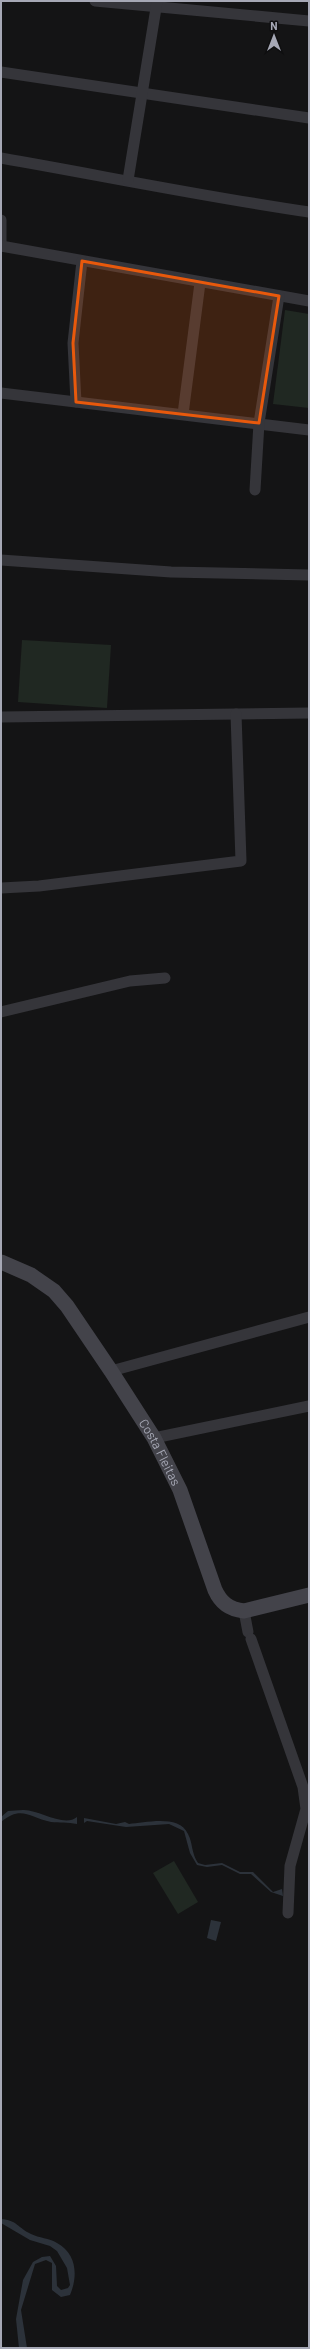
<svg xmlns="http://www.w3.org/2000/svg" width="310" height="2349" font-family="Barlow,sans-serif">
<style>
.green{fill:#202822}
.water{fill:#2c323a}
.lines{fill:none;stroke-linecap:round;stroke-linejoin:round}
.street{stroke:#35353a;stroke-width:11}
.secondary{stroke:#43434a;stroke-width:15}
.marked{fill:#e8590c;fill-opacity:0.2;stroke:#e8590c;stroke-width:3;stroke-linejoin:round}
.labels{text-anchor:middle;dominant-baseline:central;stroke-width:3.5;stroke-linejoin:round;paint-order:stroke}
.street-label{font-size:13px;fill:#a6a8b5;stroke:#0f0f10}
</style>
<rect width="100%" height="100%" fill="#141415"/>
<!-- green -->
<g class="green">
<path d="M285,310L309,314V408L273,404Z"/>
<path d="M22,640L111,645L107,708L18,702Z"/>
<path d="M174,1861L198,1902L178,1914L153,1873Z"/>
</g>
<!-- water -->
<g class="water">
<path d="M23,1810C38,1809 64,1828 77,1817V1824C68,1822 59,1823 51,1822C29,1817 21,1805 1,1822V1817L8,1811Z"/>
<path d="M84,1818L116,1824L125,1822L129,1824C145,1823 179,1814 188,1834C193,1843 191,1853 198,1863L205,1865L222,1863L240,1872H253L273,1892L282,1889L283,1896L271,1892L251,1874H240L222,1865L207,1867L197,1865L190,1853L184,1831L169,1824L126,1827L87,1821L84,1823Z"/>
<path d="M211,1920L221,1922L216,1941L207,1938Z"/>
<path d="M1,2219C17,2220 18,2228 31,2234C39,2238 49,2238 57,2243C77,2254 78,2276 70,2295L61,2297L52,2290V2263L46,2260L35,2264L21,2310L27,2348H19L16,2319L23,2280L33,2262L42,2257L50,2256L56,2266L57,2286L61,2290L68,2288L70,2285L67,2268L57,2251L50,2246L30,2240L1,2223Z"/>
</g>
<g class="lines">
<!-- street -->
<g class="street">
<path d="M95,1L309,21"/>
<path d="M1,72L309,118"/>
<path d="M1,158C104,176 206,197 309,212"/>
<path d="M128,180L157,2"/>
<path d="M1,220V246"/>
<path d="M1,246L309,301"/>
<path d="M1,393L309,430"/>
<path d="M76,402L73,343L82,261"/>
<path d="M183,414L200,283"/>
<path d="M255,490L259,423L279,296"/>
<path d="M1,560L171,572L309,575"/>
<path d="M1,717L309,713"/>
<path d="M1,888L39,886L241,861L236,714"/>
<path d="M1,1012L130,981L165,978"/>
<path d="M111,1371L309,1317"/>
<path d="M154,1438L309,1406"/>
<path d="M244,1611L248,1632"/>
<path d="M251,1639L303,1787L306,1809L290,1866L288,1913"/>
</g>
<!-- secondary -->
<path class="secondary" id="s1" d="M1,1262L31,1275L54,1291L67,1306L111,1371L154,1438L180,1490L215,1590C221,1603 229,1609 244,1611L309,1595"/>
</g>
<!-- marked area -->
<path class="marked" d="M82,261L279,296L259,423L76,402L73,343Z"/>
<g class="labels">
<!-- street labels -->
<g class="street-label">
<text stroke="none"><textPath href="#s1" startOffset="254">Costa Fleitas</textPath></text>
</g>
</g>
<!-- border -->
<rect width="310" height="2349" fill="none" stroke="#a6a8b5" stroke-width="4"/>
<!-- north arrow -->
<g transform="translate(274 36)" stroke="#0f0f10" stroke-width="3" paint-order="stroke">
<path d="M0-3L7 15L0 10L-7 15Z" fill="#a6a8b5"/>
<text y="-6" font-size="11" font-weight="bold" text-anchor="middle" fill="#a6a8b5">N</text>
</g>
</svg>
